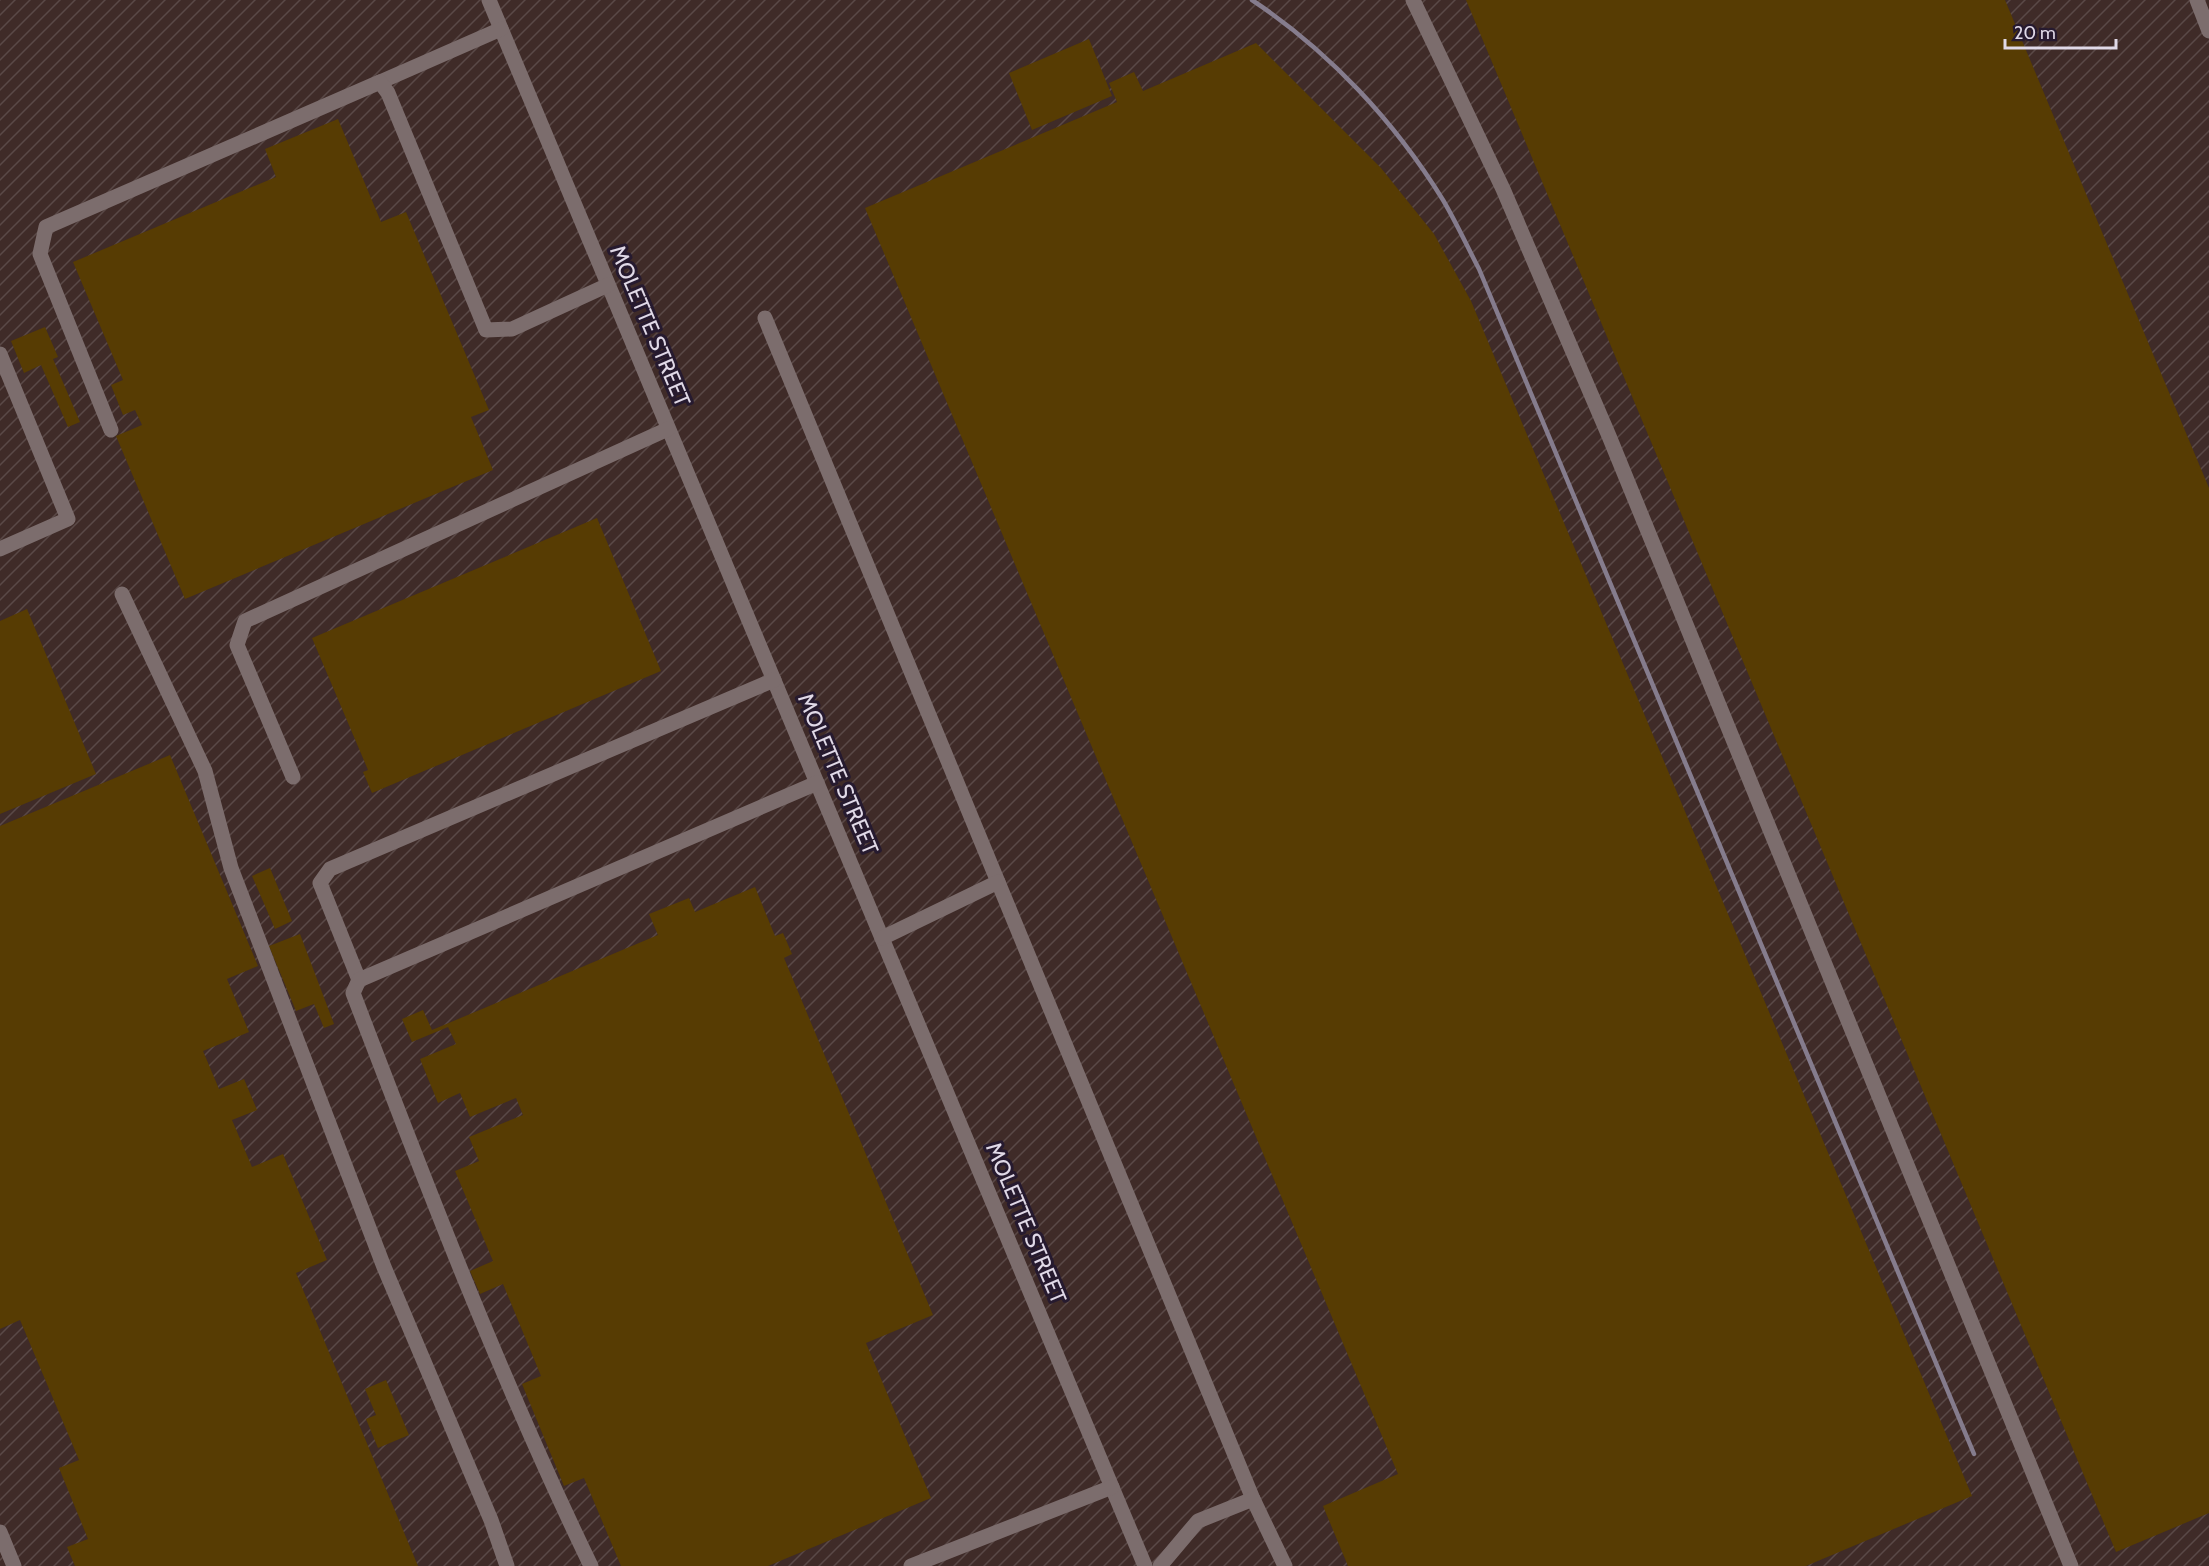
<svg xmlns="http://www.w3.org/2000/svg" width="2209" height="1566" font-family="Cabin,sans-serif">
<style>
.industrial{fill:url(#industrial-furrows)}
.building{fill:#573c03}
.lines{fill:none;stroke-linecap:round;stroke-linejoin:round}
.minor{stroke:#7c6d6d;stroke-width:15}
.rail{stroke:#857c8d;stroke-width:4.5}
.labels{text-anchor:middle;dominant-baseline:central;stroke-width:6;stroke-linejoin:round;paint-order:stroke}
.street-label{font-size:22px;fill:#e0d9e7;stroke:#261a2f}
</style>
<defs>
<pattern id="industrial-furrows" width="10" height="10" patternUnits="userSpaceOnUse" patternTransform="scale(1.5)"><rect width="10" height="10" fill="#3f2b28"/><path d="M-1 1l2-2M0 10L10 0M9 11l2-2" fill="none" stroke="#5a4947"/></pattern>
</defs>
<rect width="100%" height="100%" fill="#302439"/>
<!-- industrial -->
<rect class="industrial" x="0" y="0" width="2209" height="1566"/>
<!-- building -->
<g class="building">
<path d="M1466,0H2005L2209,488V1513L2116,1552Z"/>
<path d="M1089,39L1112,96L1032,130L1009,73Z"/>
<path d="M1256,43L1381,168L1434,234L1471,301L1972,1496L1806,1566H1348L1323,1506L1398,1474L865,208L1117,102L1109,83L1134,72L1143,91Z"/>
<path d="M338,119L381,222L406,212L489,410L471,417L493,470L185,599L116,436L142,425L135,410L123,415L111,385L123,380L73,262L276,177L265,149Z"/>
<path d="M45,327L58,357L53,359L80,422L68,427L41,365L24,373L11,341Z"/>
<path d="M597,518L661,671L372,793L363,772L368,770L312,638Z"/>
<path d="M27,609L96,774L0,814V621Z"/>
<path d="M170,755L258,966L227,979L249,1032L203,1051L219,1089L244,1079L257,1110L232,1120L252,1167L283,1154L327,1260L296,1273L418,1566H75L67,1547L88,1539L59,1468L79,1460L20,1320L0,1329V826Z"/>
<path d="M270,868L292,921L275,929L252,876Z"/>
<path d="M755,887L775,936L783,933L792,954L784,958L933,1315L866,1343L931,1498L768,1566H621L584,1478L564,1486L522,1384L541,1376L503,1284L480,1294L470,1271L493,1261L455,1171L479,1161L469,1137L523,1115L516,1098L470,1117L460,1093L438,1103L420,1059L456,1044L448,1027L412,1042L402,1019L423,1010L432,1030L658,935L649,914L689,898L695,912Z"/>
<path d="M300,934L334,1024L324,1028L314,1004L296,1011L269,946Z"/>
<path d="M386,1380L409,1435L378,1448L366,1419L376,1415L365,1389Z"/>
</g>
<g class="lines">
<!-- minor -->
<g class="minor">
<path d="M489,0L1145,1566"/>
<path d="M1413,0L1503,189L1609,436L2071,1566"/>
<path d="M2197,0L2209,31"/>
<path d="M380,82L501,29"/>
<path d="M765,318L998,882"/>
<path d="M0,354L68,519L0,549"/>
<path d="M111,430L40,254L46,227L380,82L388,93L486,330L512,329L608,285"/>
<path d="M122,594L205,771L231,868L384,1267L491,1520L507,1566"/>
<path d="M293,777L237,645L245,621L668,429"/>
<path d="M882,938L998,882L1253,1499"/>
<path d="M359,980L320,883L330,869L774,680"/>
<path d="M0,1532L14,1566"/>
<path d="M591,1566C501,1380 427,1187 353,993L359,980L817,783"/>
<path d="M911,1566L1112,1487"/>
<path d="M1160,1566L1198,1521L1253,1499L1285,1566"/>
</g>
<!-- rail -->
<path class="rail" d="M1252,0C1329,51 1395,122 1443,200C1456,222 1467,246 1479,269L1974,1454"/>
</g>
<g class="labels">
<!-- street labels -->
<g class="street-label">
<text transform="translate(650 326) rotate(67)">MOLETTE STREET</text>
<text transform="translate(838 774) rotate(67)">MOLETTE STREET</text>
<text transform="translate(1026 1223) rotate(67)">MOLETTE STREET</text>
</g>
</g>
<!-- scale -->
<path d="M2005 39v9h111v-9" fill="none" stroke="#e0d9e7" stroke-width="3"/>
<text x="2014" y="39" font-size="18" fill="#e0d9e7" stroke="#261a2f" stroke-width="4.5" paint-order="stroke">20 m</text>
</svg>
